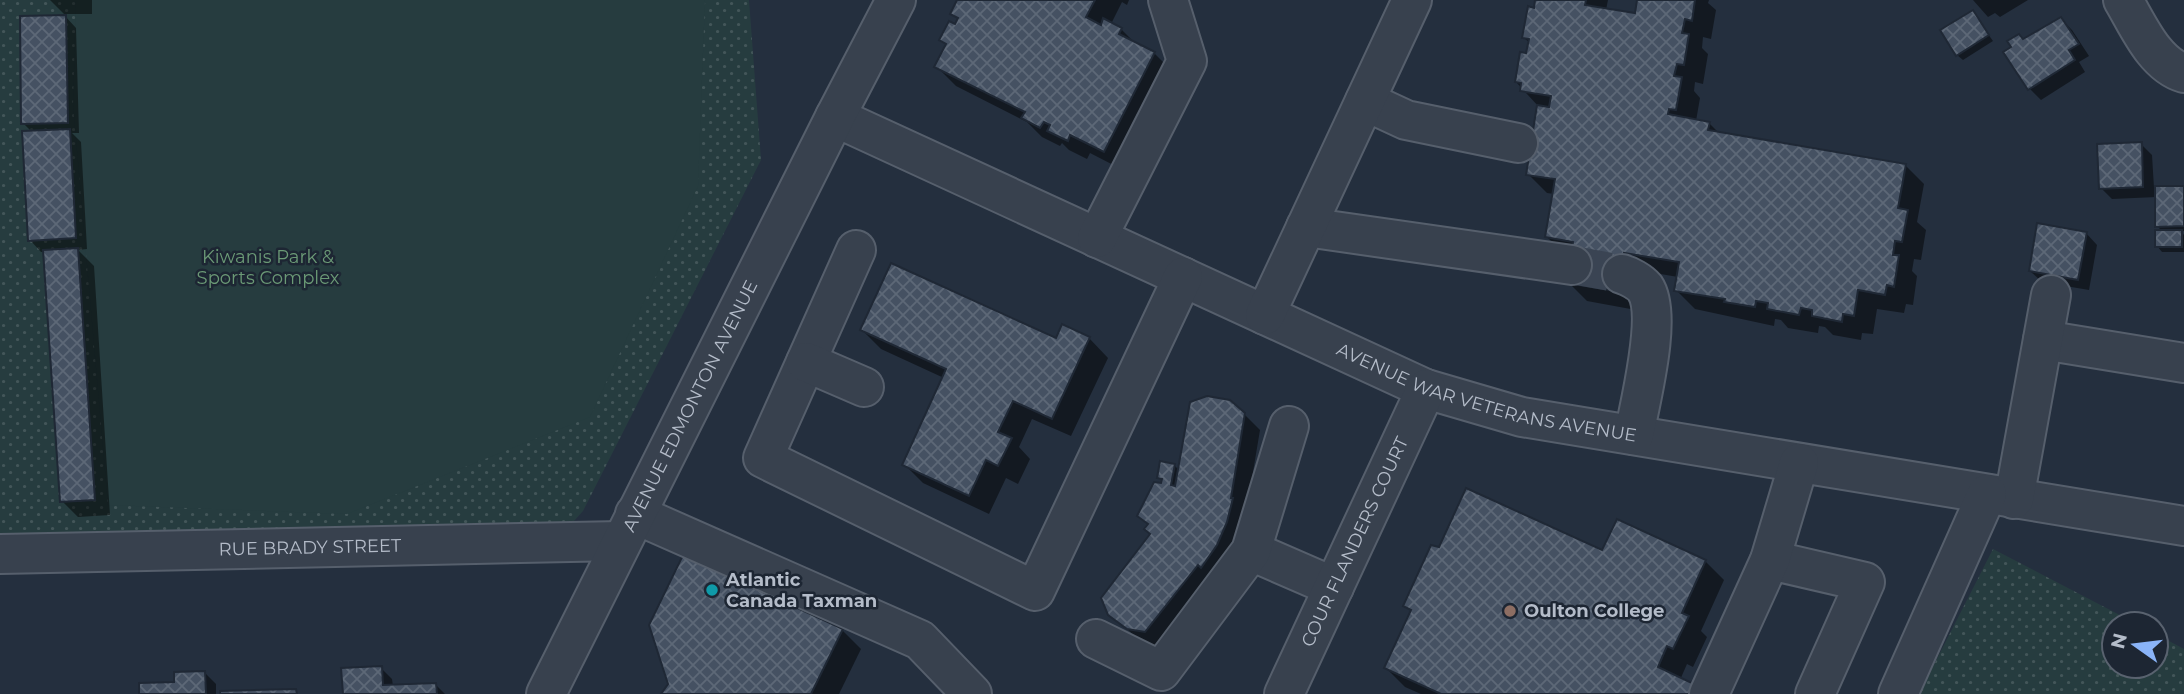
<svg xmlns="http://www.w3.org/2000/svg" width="2184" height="694" font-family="Montserrat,sans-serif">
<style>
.grass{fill:url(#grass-dots)}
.garden{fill:#263c3f}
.shadow{fill:#0007}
.building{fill:url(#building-cross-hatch);stroke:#1f2835;stroke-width:2}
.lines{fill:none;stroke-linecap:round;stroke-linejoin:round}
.minor-tunnel{stroke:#3a4453;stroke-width:38;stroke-dasharray:38 19;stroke-linecap:butt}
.minor-casing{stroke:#565f6c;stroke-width:42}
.minor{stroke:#38414e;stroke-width:38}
.culture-dot{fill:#0f9aa8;stroke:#1d2633;stroke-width:2.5}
.education-dot{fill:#8d6e63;stroke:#1d2633;stroke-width:2.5}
.labels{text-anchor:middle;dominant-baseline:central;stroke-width:5;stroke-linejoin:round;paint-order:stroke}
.park-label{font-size:18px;fill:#6b9a76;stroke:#1d2633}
.street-label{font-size:18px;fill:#b4bcc9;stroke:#1d2633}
.poi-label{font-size:18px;font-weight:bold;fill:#b4bcc9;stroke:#1d2633;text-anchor:start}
</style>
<defs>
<pattern id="grass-dots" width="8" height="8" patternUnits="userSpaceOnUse" patternTransform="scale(1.75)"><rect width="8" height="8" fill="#263c3f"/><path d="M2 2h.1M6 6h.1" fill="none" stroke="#435659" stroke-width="1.8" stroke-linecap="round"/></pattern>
<pattern id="building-cross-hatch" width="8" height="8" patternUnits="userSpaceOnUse" patternTransform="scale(1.75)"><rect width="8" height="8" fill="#455162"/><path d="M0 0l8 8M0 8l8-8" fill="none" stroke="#5d6877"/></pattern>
</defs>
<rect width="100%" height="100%" fill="#242f3e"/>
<!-- grass -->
<g class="grass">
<path d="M0,0H749L761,160L583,511L564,532L0,536Z"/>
<path d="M1993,549L2137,624H2114V666H2156V634L2184,649V694H1919Z"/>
</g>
<!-- garden -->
<path class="garden" d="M76,0H705L698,186L590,417L347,514L108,505L73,105Z"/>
<!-- shadow -->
<g class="shadow">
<path d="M50,0H92V14H64Z"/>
<path d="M959,0H1129L1127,5L1122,2L1111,24L1121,29L1136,44L1154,53L1173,72L1123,170L1090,153L1087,159L1069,150L1062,143L1060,146L1042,137L1027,122L956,86L937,67L947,46L941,40L956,26L959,20L952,13Z"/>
<path d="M1537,0H1608L1606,10L1637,15L1639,0H1709L1708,3L1716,10L1711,39L1703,37L1702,48L1708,54L1703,84L1695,82L1694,91L1700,98L1696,121L1709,123L1720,134L1905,165L1924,184L1917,222L1926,230L1921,260L1914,259L1912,271L1917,276L1913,305L1906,304L1904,313L1877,309L1873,334L1862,333L1861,340L1833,335L1825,327L1819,326L1818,333L1788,328L1781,320L1775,319L1774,326L1695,309L1676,290L1678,277L1643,271L1636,310L1587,301L1568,282L1566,256L1547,237L1554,194L1547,193L1528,174L1539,107L1516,82L1528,55L1530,43L1524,38Z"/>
<path d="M1973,0H2028L2000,17L1995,13L1988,17Z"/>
<path d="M1972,12L1993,41L1963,60L1957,55Z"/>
<path d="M65,16L76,28L79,133H72L81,142L87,249L78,250L94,266L110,515L78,517L62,501L45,252H41L30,240L33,133L23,123Z"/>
<path d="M2061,19L2072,30L2089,56L2079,62L2085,72L2041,100L2030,89L2024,41Z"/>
<path d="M2141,144L2152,155L2154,188H2184V231H2181L2184,235V252H2162L2157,246L2163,232L2157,226V197L2112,199L2101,188Z"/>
<path d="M2086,233L2097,245L2089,290L2042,282L2030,271Z"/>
<path d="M862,330L1056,341L1089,338L1108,358L1071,436L1032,419L1019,447L1030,459L1018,484L1006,478L989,514L923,483L904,464L944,378L881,349Z"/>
<path d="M1244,414L1260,430L1242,538L1161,647L1145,645L1110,614L1152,535L1149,526L1140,516L1163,486V482L1159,477L1174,465L1180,471Z"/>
<path d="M1603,552L1705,561L1724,580L1701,631L1707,637L1693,667L1687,664L1680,680L1701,694H1421L1405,687L1386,668L1412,612L1406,606Z"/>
<path d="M842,630L861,649L839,694H665Z"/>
<path d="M381,668L392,679L393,686L435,684L445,694H344Z"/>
<path d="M205,673L216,684V694H141Z"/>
</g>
<!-- building -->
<g class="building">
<path d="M957,0H1095L1086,17L1101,25L1103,18L1122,28L1119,34L1155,52L1104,152L1070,135L1068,141L1047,131L1050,125L1044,122L1040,128L1021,118L1025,112L934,67L946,44L939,40L949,21L955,24L958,18L950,14Z"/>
<path d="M1535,0H1586L1585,5L1635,13L1637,0H1695L1692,21L1685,19L1682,33L1689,34L1684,65L1677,64L1674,76L1682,77L1676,110L1669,109L1668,114L1710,122L1708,130L1906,164L1898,208L1908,210L1902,242L1895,241L1893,255H1899L1894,287L1887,285L1885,295L1858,290L1854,316L1843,314L1842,322L1812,316V310L1801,308L1799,315L1767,309L1768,303L1756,301L1755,307L1724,302L1725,299L1674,291L1679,262L1624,253L1617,291L1566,283L1573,242L1545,237L1555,179L1526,175L1537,105L1549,107L1551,96L1520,91L1521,83L1515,82L1520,52L1526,53L1529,39L1522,38L1528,6L1534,8Z"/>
<path d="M1973,10L1989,35L1956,56L1940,30Z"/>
<path d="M66,15L68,123L21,124L20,16Z"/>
<path d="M2061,17L2079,44L2069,50L2075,60L2028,90L2003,52L2011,47L2007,41L2019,34L2023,39Z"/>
<path d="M70,129L76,238L28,241L22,131Z"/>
<path d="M2142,142L2143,187L2099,189L2097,144Z"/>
<path d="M2155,186H2184V226L2155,227Z"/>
<path d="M2037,223L2087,232L2078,280L2029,271Z"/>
<rect x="2155" y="230" width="27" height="17"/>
<path d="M78,248L95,500L60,502L43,250Z"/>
<path d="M891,263L1056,338L1062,324L1090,337L1052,419L1013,401L998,432L1012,438L998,466L986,460L969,496L902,465L946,369L860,330Z"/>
<path d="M1207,396L1230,400L1245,413L1231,498H1233L1227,522L1217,545L1201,568L1198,565L1145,632L1127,629L1108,615L1101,598L1150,534L1144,529L1148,524L1137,516L1154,482L1161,483L1162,479L1157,478L1160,461L1175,464L1171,485L1175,486L1190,402Z"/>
<path d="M1466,488L1602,550L1617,519L1706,560L1682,613L1689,616L1673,649L1667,646L1658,667L1694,684L1689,694H1441L1384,668L1411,610L1403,606L1431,545L1439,547Z"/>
<path d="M683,555L843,629L811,694H661L668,684L649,625Z"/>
<path d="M382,666L383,685L436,683L437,694H343L341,668Z"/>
<path d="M205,671L206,694H139V683L174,682V672Z"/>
<path d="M296,689L297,694H220V691Z"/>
</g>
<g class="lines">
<!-- minor-tunnel -->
<path class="minor-tunnel" d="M1572,265L1622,274"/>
<defs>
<g id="minor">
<path d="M2123,0C2138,25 2154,64 2184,73"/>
<path d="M1365,101L1406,120L1518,143"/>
<path id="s1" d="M835,117L1426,389L1522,417L2184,526"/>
<path d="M1306,227L1572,265"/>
<path d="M1097,238L1187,61L1168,0"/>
<path d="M856,250L763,458L1035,591L1183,277"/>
<path d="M1622,274C1629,276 1640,282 1645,288C1663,315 1640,402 1634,435"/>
<path d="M1265,315L1412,0"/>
<path d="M2043,340L2184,363"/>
<path d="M806,362L864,387"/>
<path d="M2014,499L2051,295"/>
<path d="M635,514L920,640L972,694"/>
<path d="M1251,551L1334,587"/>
<path id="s2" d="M0,554L621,541"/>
<path d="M1770,560L1865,582L1815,694"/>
<path d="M1096,639L1161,671L1251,551L1289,426"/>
<path id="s3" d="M546,694L835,117L896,0"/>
<path id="s4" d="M1284,694L1426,389"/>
<path d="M1709,694L1770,560L1799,463"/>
<path d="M1898,694L1987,494"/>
</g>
</defs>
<!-- minor casing -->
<use href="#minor" class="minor-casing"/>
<!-- minor -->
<use href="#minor" class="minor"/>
</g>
<!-- markers -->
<circle class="culture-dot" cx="712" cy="590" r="7"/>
<circle class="education-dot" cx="1510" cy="611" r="7"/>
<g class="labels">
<!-- park labels -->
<g class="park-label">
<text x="268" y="257">Kiwanis Park &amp;<tspan x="268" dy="21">Sports Complex</tspan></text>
</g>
<!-- street labels -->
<g class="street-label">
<text stroke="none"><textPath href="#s1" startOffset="710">AVENUE WAR VETERANS AVENUE</textPath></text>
<text stroke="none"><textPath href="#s3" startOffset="322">AVENUE EDMONTON AVENUE</textPath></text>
<text stroke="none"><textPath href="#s4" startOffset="168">COUR FLANDERS COURT</textPath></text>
<text stroke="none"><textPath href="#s2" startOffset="310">RUE BRADY STREET</textPath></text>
</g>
<!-- poi labels -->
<g class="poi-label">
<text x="726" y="580">Atlantic<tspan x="726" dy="21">Canada Taxman</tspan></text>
<text x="1524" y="611">Oulton College</text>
</g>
</g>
<!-- north arrow -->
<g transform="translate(2135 645) rotate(284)"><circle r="33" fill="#1d2633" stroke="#59626f" stroke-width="2"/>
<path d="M0-5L12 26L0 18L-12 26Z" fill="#8ab4f8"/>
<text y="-10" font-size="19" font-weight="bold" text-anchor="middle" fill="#b4bcc9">N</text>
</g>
</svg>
